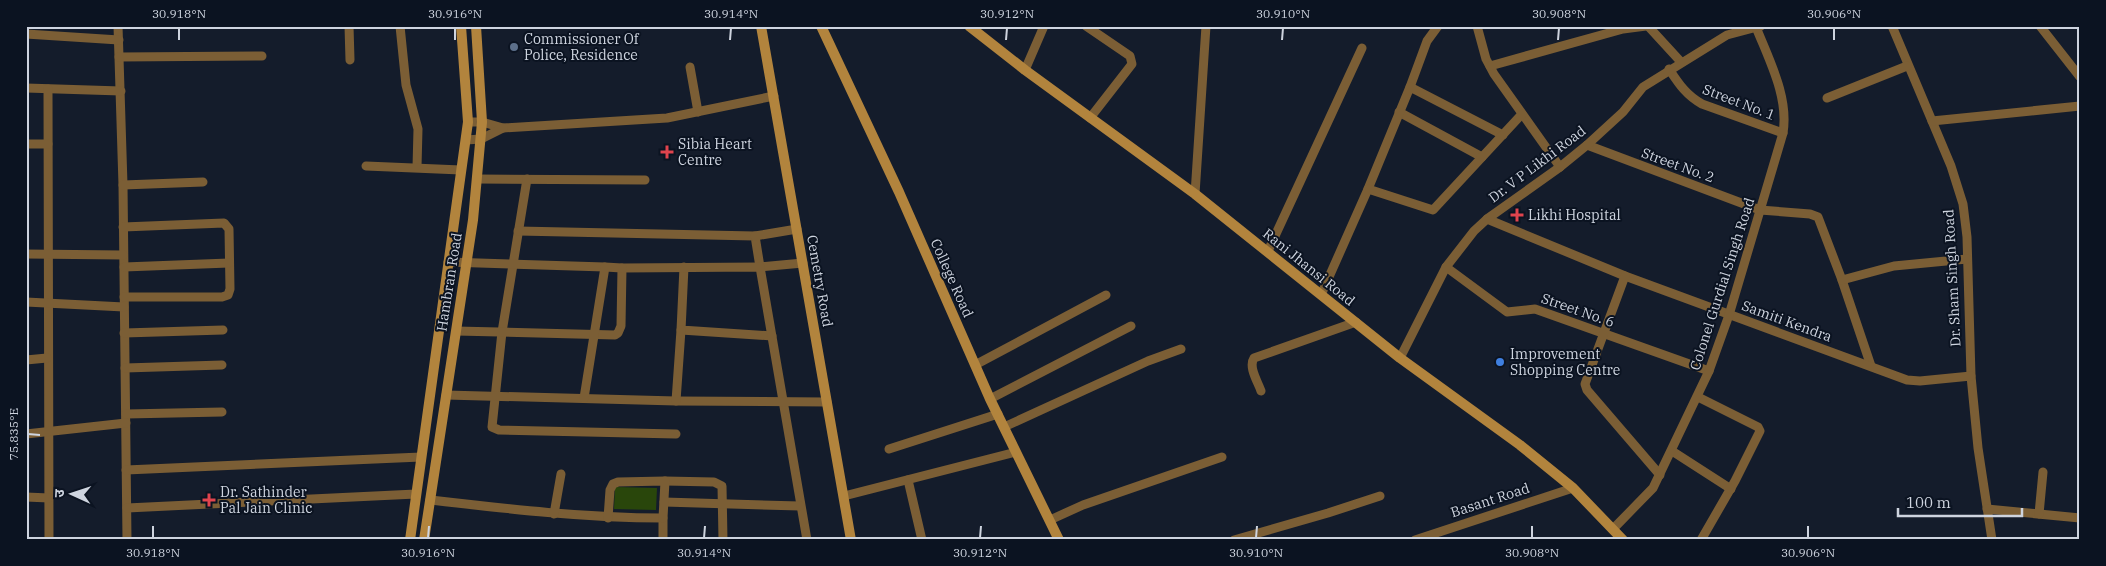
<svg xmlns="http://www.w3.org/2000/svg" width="2106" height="566" font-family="'IBM Plex Serif','Noto Sans Devanagari',serif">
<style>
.green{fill:#29460b}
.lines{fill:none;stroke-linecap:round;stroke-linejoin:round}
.street{stroke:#7b5e35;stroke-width:9}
.secondary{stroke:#b2843d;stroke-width:10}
.ticks{fill:none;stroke:#ced4df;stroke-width:2}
.service-dot{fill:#5c6f8a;stroke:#0b1321;stroke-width:2}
.health-dot{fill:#e0444e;stroke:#0b1321;stroke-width:2}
.shop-dot{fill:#3f7fe0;stroke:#0b1321;stroke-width:2}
.labels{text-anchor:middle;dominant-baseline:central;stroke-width:4;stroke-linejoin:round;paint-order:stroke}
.poi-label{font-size:14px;fill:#ced4df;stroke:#0b1321;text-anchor:start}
.street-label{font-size:14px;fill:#ced4df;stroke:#0b1321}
.neatline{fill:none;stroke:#ced4df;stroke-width:2}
.ticks-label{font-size:12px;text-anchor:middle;fill:#ced4df}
</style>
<rect width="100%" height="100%" fill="#141c2b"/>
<!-- green -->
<path class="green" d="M615,487L657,488L656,510L614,509Z"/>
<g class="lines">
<!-- street -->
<g class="street">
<path d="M118,26L123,185L127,540"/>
<path d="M349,26L350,60"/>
<path d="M400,26L406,85L418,129L417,167"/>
<path d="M1086,26L1130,56L1132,64L1090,118"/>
<path d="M1477,26L1486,59L1494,74L1560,167"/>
<path d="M1648,26L1681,62"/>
<path d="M1892,26L1951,166L1963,204L1967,237L1971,376L1978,448L1992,540"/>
<path d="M2040,26L2080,77"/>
<path d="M26,34L119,40"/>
<path d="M119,57L262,56"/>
<path d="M1490,66L1623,29L1646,26"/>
<path d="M690,67L698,112"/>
<path d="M1669,69C1679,84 1686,95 1702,104L1783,133"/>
<path d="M1025,70L1044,26"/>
<path d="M1410,87L1427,41L1438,26"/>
<path d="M26,88L121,91"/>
<path d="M48,89L49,540"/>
<path d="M1827,98L1907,66"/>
<path d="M1399,112L1482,157"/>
<path d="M1932,121L2080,106"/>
<path d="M468,122H482L503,128L667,118L774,96"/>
<path d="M466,140L481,139L503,128"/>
<path d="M26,144H48"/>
<path d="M1587,145L1760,210L1810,214L1818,217L1842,280L1871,366"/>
<path d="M366,166L461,170"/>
<path d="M477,179L645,180"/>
<path d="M527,179L502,332L492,427L499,430L676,434"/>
<path d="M123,185L203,182"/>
<path d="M1368,189L1410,87L1503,135"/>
<path d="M1195,194L1206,26"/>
<path d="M1487,219L1625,276L1907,380L1920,381L1971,376"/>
<path d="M123,227L224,223L229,229L230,289L228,295L222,297H124"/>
<path d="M518,231L755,236L760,267L803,263"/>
<path d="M755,236L797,229"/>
<path d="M1268,251L1362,48"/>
<path d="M26,254L123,255"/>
<path d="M448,262L605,267"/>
<path d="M124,267L229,263"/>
<path d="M684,267L681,330L772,336"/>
<path d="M1446,267L1507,312L1535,309L1709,371"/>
<path d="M1625,276L1585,384L1587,390L1660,475"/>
<path d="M1842,280L1894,266L1967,259"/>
<path d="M1321,295L1368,189L1433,210L1522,114"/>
<path d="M26,302L124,307"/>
<path d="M456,331L615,335L618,333L621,326L622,268L760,267L807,540"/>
<path d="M124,333L223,330"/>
<path d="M1400,358L1446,267L1474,231L1487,219L1560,167L1587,145L1623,112L1643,87L1727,35L1761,26"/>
<path d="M26,360L47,358"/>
<path d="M975,365L1106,295"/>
<path d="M125,368L222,365"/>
<path d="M1261,391C1258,382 1248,367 1254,358L1356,322"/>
<path d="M446,395L676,401L827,402"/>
<path d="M1698,397L1758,427L1760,431L1735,481L1701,540"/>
<path d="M584,398L605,267L622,268"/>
<path d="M990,399L1131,326"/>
<path d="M676,401L681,330"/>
<path d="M126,414L222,412"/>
<path d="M1004,427L1148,361L1181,349"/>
<path d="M26,434L126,423"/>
<path d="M889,449L998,414"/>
<path d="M1672,451L1731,489"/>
<path d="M126,470L421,457"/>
<path d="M908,480L922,540"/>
<path d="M665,481L714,482L722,486L723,540"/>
<path d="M844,496L1016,452"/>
<path d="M26,497L49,498"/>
<path d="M430,500C508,509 585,518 663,518V540"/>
<path d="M664,502L800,506"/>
<path d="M127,508L416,494"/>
<path d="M1987,509L2080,518"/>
<path d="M554,514L561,474"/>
<path d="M2039,514L2043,472"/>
<path d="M608,518L610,490L613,484L618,482L665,481L663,518"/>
<path d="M1050,520L1083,505L1222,457"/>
<path d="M1613,529L1653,488L1709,371L1729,315L1783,133C1789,97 1769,60 1756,27"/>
<path d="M1234,540L1328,513L1380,496"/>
<path d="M1415,540L1573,488"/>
</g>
<!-- secondary -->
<g class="secondary">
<path d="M761,26L851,540"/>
<path d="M821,26L899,192L990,399L1059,540"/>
<path d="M969,26L1025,70L1195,194L1400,358L1520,445L1573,488L1623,540"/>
<path d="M410,540L468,122L461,26"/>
<path d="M424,540L473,220L482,122L476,26"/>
</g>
</g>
<!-- ticks -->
<path class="ticks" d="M179,40V28M455,40V28M730,40L731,28M1006,40L1007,28M1282,40L1283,28M1558,40L1559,28M1834,40V28M28,434L40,435M153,538V526M428,538L429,526M704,538L705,526M980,538L981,526M1256,538L1257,526M1532,538V526M1808,538V526"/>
<!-- markers -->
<circle class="service-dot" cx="514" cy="47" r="5"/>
<g class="health-dot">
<path d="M664.5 144.5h5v5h5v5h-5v5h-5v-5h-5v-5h5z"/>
<path d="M1514.5 207.5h5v5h5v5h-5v5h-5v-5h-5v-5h5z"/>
<path d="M206.5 492.5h5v5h5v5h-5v5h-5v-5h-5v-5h5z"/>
</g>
<circle class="shop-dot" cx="1500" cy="362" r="5"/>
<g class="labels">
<!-- poi labels -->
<g class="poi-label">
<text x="524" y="39">Commissioner Of<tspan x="524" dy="16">Police, Residence</tspan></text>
<text x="678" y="144">Sibia Heart<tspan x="678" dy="16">Centre</tspan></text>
<text x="1528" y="215">Likhi Hospital</text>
<text x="1510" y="354">Improvement<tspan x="1510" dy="16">Shopping Centre</tspan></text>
<text x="220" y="492">Dr. Sathinder<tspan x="220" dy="16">Pal Jain Clinic</tspan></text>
</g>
<!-- street labels -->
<g class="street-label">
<text transform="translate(1739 102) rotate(21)">Street No. 1</text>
<text transform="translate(1537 164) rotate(-37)">Dr. V P Likhi Road</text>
<text transform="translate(1678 165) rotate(20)">Street No. 2</text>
<text transform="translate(1309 267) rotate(39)">Rani Jhansi Road</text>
<text transform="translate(952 278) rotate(66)">College Road</text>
<text transform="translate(1952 278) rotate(-93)">Dr. Sham Singh Road</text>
<text transform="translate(820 281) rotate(80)">Cemetry Road</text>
<text transform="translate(449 282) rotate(-81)">Hambran Road</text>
<text transform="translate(1722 284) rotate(-72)">Colonel Gurdial Singh Road</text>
<text transform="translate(1578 310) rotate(19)">Street No. 6</text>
<text transform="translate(1787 321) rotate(20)">Samiti Kendra</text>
<text transform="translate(1490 500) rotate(-18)">Basant Road</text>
</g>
</g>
<!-- border -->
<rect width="2106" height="566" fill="none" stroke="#0b1321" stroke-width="55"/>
<!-- north arrow -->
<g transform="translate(72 494) rotate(273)" stroke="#0b1321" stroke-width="4" paint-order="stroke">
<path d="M0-4L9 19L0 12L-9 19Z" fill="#ced4df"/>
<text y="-8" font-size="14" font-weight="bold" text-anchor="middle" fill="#ced4df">उ</text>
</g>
<!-- scale -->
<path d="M1898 508v8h124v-8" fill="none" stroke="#ced4df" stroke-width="2.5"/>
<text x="1906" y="508" font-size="15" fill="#ced4df" stroke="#0b1321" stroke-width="4" paint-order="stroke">100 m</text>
<rect x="28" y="28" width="2050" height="510" class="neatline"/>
<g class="ticks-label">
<text x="179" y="18">30.918°N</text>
<text x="455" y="18">30.916°N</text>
<text x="731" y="18">30.914°N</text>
<text x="1007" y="18">30.912°N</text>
<text x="1283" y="18">30.910°N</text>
<text x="1559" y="18">30.908°N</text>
<text x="1834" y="18">30.906°N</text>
<text transform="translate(14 434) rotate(-90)" y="4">75.835°E</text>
<text x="153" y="557">30.918°N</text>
<text x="428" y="557">30.916°N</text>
<text x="704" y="557">30.914°N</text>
<text x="980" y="557">30.912°N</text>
<text x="1256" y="557">30.910°N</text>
<text x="1532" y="557">30.908°N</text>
<text x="1808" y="557">30.906°N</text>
</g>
</svg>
